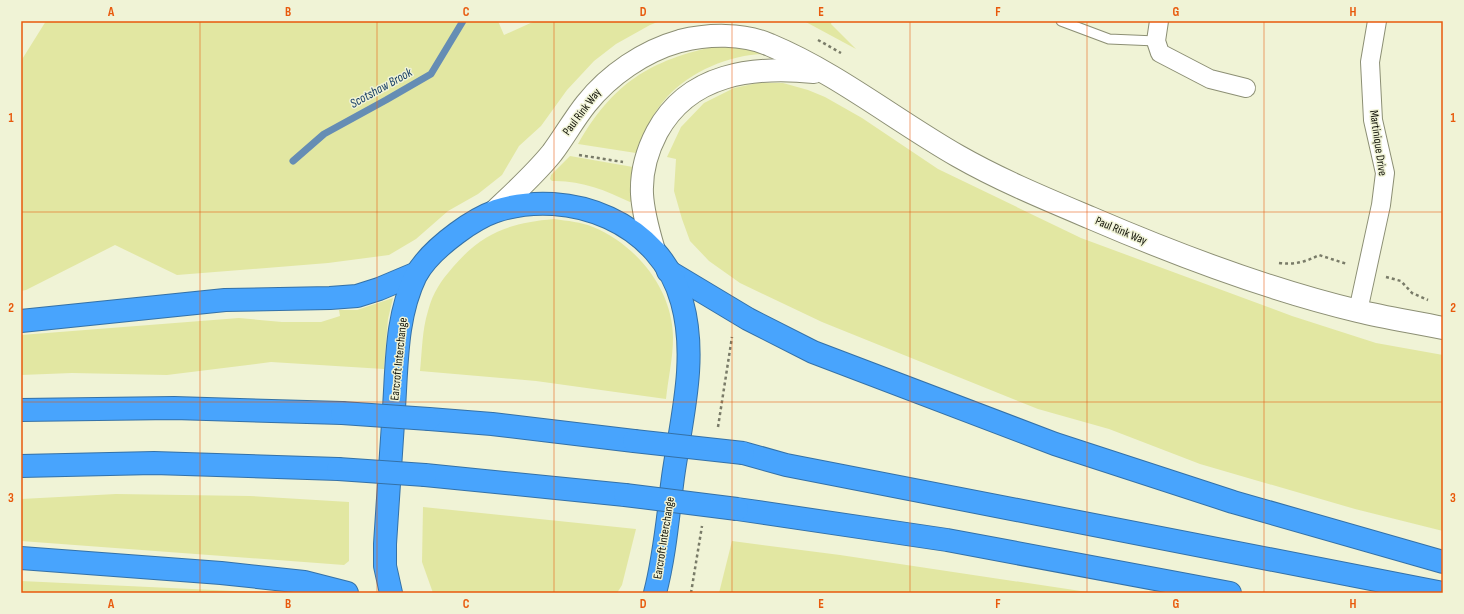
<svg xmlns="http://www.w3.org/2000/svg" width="1464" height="614" font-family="'Sofia Sans Condensed',sans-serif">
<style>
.green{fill:#e2e7a2}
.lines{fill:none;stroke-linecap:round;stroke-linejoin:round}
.stream{stroke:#658db4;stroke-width:7}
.lane-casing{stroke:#8c8f74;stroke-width:11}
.street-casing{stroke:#8c8f74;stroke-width:20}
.secondary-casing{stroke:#8c8f74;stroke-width:24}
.highway-casing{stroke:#3471a7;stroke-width:24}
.path{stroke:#797b68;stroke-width:2.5;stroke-dasharray:3 3;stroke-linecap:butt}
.lane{stroke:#fff;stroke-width:9}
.street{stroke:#fff;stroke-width:18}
.secondary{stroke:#fff;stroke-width:22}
.highway{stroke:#48a4fd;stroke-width:22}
.highway-bridge-casing{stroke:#3471a7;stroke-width:24;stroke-linecap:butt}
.highway-bridge{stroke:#48a4fd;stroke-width:22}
.grid{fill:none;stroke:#e8590c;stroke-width:1;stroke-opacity:0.55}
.labels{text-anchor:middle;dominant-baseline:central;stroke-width:3;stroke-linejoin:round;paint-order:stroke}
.street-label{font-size:12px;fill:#101107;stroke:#f0f3d6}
.water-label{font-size:13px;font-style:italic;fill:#173f66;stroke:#f0f3d6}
.neatline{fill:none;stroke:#e8590c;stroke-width:1.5}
.grid-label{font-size:13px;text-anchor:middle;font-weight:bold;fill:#e8590c}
</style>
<rect width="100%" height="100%" fill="#f0f3d6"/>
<!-- green -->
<g class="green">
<path d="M46,21H498L504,35L535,21H660L650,25L616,44L594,61L567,90L541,126L519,146L502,175L478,194L448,211L416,239L389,255L328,263L177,275L115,245L26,290L21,291V61Z"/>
<path d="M804,21H832L831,24L856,49Z"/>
<path d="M717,46L754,47L764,54C729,55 691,71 667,97C652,113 644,133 636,153L578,144C613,83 650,60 717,46Z"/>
<path d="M758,83H783L808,90L825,97L862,118L938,169L1081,238L1292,316L1376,343L1443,355V531L1355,509L1200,464L1109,429L1038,409L822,322L740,283L709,261L690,241L682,219L674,191L676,159L667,157L681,127L704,103L734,88Z"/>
<path d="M570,156L633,167V200L630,202C605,190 580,180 552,181L550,179L551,175Z"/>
<path d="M554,219C568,221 581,222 593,227C637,245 673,290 673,338C673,358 668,379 666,399L536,381L420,371C422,352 422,330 428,311C433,292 441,281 453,267C483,232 510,223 554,219Z"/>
<path d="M393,298L388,319L384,369L271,362L167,375L72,373L21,375V335L239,318L282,322H321L340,316L339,310H357Z"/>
<path d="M116,494L250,496L349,502V561L344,565L21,541V499Z"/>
<path d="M423,507L636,529L622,585L617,593H433L422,562Z"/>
<path d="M732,541L840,555L1094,593H719Z"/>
<path d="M21,581L258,592L264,593H21Z"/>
</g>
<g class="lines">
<!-- stream -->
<path class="stream" d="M293,161L324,134L386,100L431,74L463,21"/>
<defs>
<path id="lane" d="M1061,21L1109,39L1156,41"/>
<g id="street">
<path d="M1159,21L1156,41L1160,53L1210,79L1246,88"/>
<path d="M1358,311L1381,205L1385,173L1373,120L1370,62L1377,21"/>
</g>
<g id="secondary">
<path d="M495,211C514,193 535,174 552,153C564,137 574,119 586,104C609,75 644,51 680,41C708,34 743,33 770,45C837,73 895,120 958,156C1000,180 1046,199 1091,218C1177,255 1266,289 1358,311C1386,318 1415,322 1443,328"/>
<path d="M653,247C648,230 643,212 642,194C641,172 647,151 657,132C689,73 753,66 814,72"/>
</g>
<g id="highway">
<path d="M668,271L748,319L813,352L1055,444L1233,502L1443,562"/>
<path d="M21,321L225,300L330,298L357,296L379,289L417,273"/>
<path d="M21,410L174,408L342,413"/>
<path d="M429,419L492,424L634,441"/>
<path d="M743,453L786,465L1443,593"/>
<path d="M21,466L154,463L338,469"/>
<path d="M425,475L625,495"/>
<path d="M737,509L947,540L1230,593"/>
<path d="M21,558L221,573L304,582L347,593"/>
<path d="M391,593L385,566V544C388,498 391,453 394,408C397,363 396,316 416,275C425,259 442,244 457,233C469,224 482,216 496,211C570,187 661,223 682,302C698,359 681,420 673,477C668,515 665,555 655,593"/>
</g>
</defs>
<!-- lane casing -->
<use href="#lane" class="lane-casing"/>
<!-- street casing -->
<use href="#street" class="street-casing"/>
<!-- secondary casing -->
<use href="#secondary" class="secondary-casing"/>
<!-- highway casing -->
<use href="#highway" class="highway-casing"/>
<!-- path -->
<g class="path">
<path d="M818,40L841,53"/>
<path d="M579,155L623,162"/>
<path d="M1279,263C1294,265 1306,262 1319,255L1347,264"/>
<path d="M1386,277L1401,281L1412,293L1428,300"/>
<path d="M718,427L732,337"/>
<path d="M691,593L702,526"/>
</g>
<!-- lane -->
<use href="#lane" class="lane"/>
<!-- street -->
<use href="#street" class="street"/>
<!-- secondary -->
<use href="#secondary" class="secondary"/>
<!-- highway -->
<use href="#highway" class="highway"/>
<defs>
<g id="highway-bridge">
<path d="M342,413L429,419"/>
<path d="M634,441L743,453"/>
<path d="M338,469L425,475"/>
<path d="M625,495L737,509"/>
</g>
</defs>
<!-- highway-bridge casing -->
<use href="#highway-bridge" class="highway-bridge-casing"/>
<!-- highway-bridge -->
<use href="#highway-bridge" class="highway-bridge"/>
</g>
<!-- grid -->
<path class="grid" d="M200,21V593M377,21V593M554,21V593M732,21V593M910,21V593M1087,21V593M1264,21V593M21,212H1443M21,402H1443"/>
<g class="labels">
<!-- street labels -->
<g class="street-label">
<text transform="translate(582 112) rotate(-53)">Paul Rink Way</text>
<text transform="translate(1378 143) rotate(82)">Martinique Drive</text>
<text transform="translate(1121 231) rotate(23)">Paul Rink Way</text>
<text transform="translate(399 359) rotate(-84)">Earcroft Interchange</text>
<text transform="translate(664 538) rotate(-81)">Earcroft Interchange</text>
</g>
<!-- water labels -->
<g class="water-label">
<text transform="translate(381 88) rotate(-29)">Scotshaw Brook</text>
</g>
</g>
<!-- border -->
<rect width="1464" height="614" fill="none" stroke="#f0f3d6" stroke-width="44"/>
<rect x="22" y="22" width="1420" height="570" class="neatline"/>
<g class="grid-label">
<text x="111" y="16">A</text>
<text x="288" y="16">B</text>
<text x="466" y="16">C</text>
<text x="643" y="16">D</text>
<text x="821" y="16">E</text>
<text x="998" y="16">F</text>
<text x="1176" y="16">G</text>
<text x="1353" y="16">H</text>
<text x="11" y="122">1</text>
<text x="1453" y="122">1</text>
<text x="11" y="312">2</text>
<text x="1453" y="312">2</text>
<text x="11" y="502">3</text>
<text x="1453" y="502">3</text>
<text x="111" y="608">A</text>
<text x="288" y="608">B</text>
<text x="466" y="608">C</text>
<text x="643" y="608">D</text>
<text x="821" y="608">E</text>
<text x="998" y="608">F</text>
<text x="1176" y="608">G</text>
<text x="1353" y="608">H</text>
</g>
</svg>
